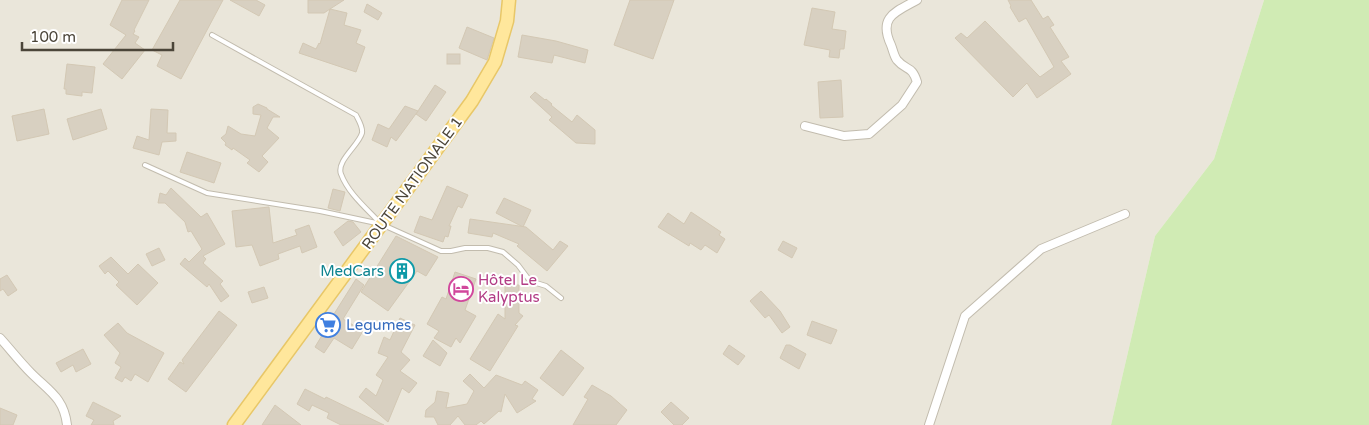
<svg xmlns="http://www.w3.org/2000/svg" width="1369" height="425" font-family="'Varela Round',sans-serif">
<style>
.residential{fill:#eae6da}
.green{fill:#d0ebb4}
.building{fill:#d8d0c1;stroke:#d3c8b4}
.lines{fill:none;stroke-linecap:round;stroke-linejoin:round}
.lane-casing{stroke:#c2bcae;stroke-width:6}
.street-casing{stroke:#c2bcae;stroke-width:10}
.primary-casing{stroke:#e8c768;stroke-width:15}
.lane{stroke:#fff;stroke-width:4}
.street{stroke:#fff;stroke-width:8}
.primary{stroke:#ffe79c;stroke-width:12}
.labels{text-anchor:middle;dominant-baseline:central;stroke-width:4;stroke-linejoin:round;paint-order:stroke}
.street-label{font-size:15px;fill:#4b4539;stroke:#fff}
.culture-label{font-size:15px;fill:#0d838f;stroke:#fff;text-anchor:end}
.hotel-label{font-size:15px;fill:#b23c85;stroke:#fff;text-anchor:start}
.shop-label{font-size:15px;fill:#366cbe;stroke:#fff;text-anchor:start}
</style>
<rect width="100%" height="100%" fill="#f6f3ec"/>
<!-- residential -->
<path class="residential" d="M0,0H1264L1214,159L1155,236L1111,425H0Z"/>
<!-- green -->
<path class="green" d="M1264,0H1369V425H1111L1155,236L1214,159Z"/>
<!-- building -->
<g class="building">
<path d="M122,0H149L134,30L135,31L133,34L139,37L135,43L145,50L122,79L103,64L126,35L110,25Z"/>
<path d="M180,0H223L181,79L157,66L162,55L152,50Z"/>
<path d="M230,0H256L265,5L259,16Z"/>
<path d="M308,0H344L330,9L347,13L344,25L361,30L356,43L365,47L356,72L299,53L303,43L316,49L319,43L320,44L330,9L324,13H308Z"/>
<path d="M630,0H674L653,59L614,45Z"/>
<path d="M1008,0H1031L1043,19L1048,16L1054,25L1050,27L1069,57L1061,61L1071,74L1037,98L1027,83L1013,97L955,38L961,33L967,38L985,21L1040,77L1054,67L1026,18L1019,22L1010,7L1011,6Z"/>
<path d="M367,4L382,13L378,20L364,12Z"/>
<path d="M812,8L835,12L832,29L846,31L844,49H840L839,58L829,57L830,50L804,45Z"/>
<path d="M467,27L494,38L487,60L459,48Z"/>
<path d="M522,35L556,41L588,50L585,63L554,55L552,63L518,57Z"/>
<rect x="447" y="54" width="13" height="10"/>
<path d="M67,64L95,67L92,93L82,92V96L66,94V89H64Z"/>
<path d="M841,80L843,117L820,118L818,82Z"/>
<path d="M435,85L446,92L426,121L416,114Z"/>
<path d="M535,92L545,100L546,99L552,104L551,105L572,122L577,115L595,130V144L576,143L549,120L552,117L530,97Z"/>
<path d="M258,104L267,108V109L280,117H273L267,128L279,138L262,156L268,162L259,172L247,163L250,160L233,148L232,150L225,145L226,143L221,138L226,134L228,126L241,134L255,136L261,115L253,114V107Z"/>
<path d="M405,106L418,111L396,141L391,137L387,147L372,140L378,124L389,129Z"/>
<path d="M44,109L49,134L17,141L12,116Z"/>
<path d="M101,109L107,129L73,140L67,119Z"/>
<path d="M151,109L168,110L167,133H176V141L162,142L159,155L133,148L137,136L149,140Z"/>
<path d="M187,152L221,163L214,183L180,172Z"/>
<path d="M447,186L468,195L462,208L458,206L449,226H451L448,237L445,236L443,242L414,232L420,216L432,220Z"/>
<path d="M171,188L201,217L207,213L225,244L203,256L206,259L203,263L223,281L220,284L229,296L221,302L209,284L207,287L180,264L185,258L189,262L202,249L191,231L188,232L185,222L165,203H158L160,193L166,195Z"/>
<path d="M333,189L345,192L340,211L328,208Z"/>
<path d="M504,198L531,210L523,227L496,213Z"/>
<path d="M269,207L273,243L297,235L295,230L309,225L317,247L302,253L300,246L278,254L279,259L260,266L252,245L236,247L232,211Z"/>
<path d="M691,212L721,232L719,235L725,239L717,253L705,245L701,250L690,243L689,246L658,227L668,213L684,224Z"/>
<path d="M470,219L526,227L553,250L560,241L568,246L547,271L517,246L519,244L493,233L492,237L468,233Z"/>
<path d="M348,221L353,222L361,232L343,246L334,232Z"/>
<path d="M396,236L438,257L426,276L417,271L388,311L361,292Z"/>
<path d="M783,241L797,248L792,258L778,250Z"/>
<path d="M159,248L165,260L152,266L146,254Z"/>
<path d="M111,257L128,274L138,264L158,283L137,305L116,285L119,282L108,271L105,274L99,266Z"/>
<path d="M455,272L476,279L465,310L476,316L460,343L456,338L451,347L434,338L439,331L427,324L442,297L446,299Z"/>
<path d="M7,275L17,290L8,296L3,289L0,291V279Z"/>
<path d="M356,279L364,285L343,319L363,331L352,349L334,338L324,353L315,347L324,332L321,331L332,313L334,314Z"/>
<path d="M505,285H519V313L523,316L515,325L518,326L490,371L470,359L498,314L505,319Z"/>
<path d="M264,287L268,298L252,303L248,292Z"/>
<path d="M761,291L780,311L790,327L782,333L769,315L765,318L750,301Z"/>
<path d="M219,311L237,325L186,392L168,379L180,362L184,364L182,360Z"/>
<path d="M400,318L415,325L401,352L410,360L400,371L417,383L409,393L402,388L388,422L359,397L366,388L376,396L383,380L376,375L388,357L378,353L384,337L390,340Z"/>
<path d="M812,321L837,330L831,344L807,335Z"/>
<path d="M118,323L127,333L164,353L148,382L135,374L131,381L125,377L122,382L115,378L121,367L115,363L120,353L104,335Z"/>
<path d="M433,340L447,353L440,366L423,356Z"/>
<path d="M729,345L745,356L738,365L723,354Z"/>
<path d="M786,345H790L806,354L799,369L780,358Z"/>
<path d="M83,349L91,364L76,372L73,365L61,372L56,363Z"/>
<path d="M561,350L584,368L563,396L540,378Z"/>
<path d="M470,374L484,388L496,375L522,385L525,381L538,390L532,399L536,401L517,413L505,394L501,412L499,411L484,424L481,421L476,425H465L458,416L450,425H438L434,417H425L426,410L435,402L437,391L449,393L446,408L467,404L474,391L463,381Z"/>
<path d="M592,385L611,396L627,410L616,425H573L588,399L584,397Z"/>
<path d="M305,389L325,399L326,397L384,425H341L327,418L329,413L312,405L309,411L297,404Z"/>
<path d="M93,402L121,416L113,421L114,425H91L94,420L86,416Z"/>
<path d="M671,402L689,418L682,425H674L661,412Z"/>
<path d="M275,405L301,425H262Z"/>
<path d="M0,408L17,415L13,425H0Z"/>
</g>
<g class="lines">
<defs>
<g id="lane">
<path d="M212,35L356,115C359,121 363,127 362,133C359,145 336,161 341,174C348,193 366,208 380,223"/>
<path d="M145,165L207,193L320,211L381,224L441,251H451L465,248H488L503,252L518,265L530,281L546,286L561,298"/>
</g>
<g id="street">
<path d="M805,126L844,136L869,134L902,105L917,82C912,65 906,71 897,60C894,56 893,50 891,45C878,17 895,12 917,0"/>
<path d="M0,338C10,349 20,362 31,373C49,391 64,398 67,425"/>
<path d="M929,425L965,316L1041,249L1125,214"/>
</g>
<path id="primary" d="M234,425L472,101L495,62L507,21L509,0"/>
</defs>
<!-- lane casing -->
<use href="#lane" class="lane-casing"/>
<!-- street casing -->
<use href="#street" class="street-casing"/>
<!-- primary casing -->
<use href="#primary" class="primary-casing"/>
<!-- lane -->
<use href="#lane" class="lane"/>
<!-- street -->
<use href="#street" class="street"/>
<!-- primary -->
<use href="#primary" class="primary"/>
</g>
<!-- icons -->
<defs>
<symbol id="building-ring" viewBox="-11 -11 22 22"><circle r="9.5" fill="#fff" stroke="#0f9aa8" stroke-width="1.5"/><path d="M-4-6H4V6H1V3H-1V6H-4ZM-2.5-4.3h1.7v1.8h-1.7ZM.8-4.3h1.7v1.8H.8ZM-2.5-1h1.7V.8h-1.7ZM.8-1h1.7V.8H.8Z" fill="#0f9aa8"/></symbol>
<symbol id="hotel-ring" viewBox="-11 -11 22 22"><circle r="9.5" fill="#fff" stroke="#d1479c" stroke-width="1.5"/><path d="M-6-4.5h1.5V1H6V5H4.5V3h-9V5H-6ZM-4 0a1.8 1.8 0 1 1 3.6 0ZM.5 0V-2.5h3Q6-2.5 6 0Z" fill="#d1479c"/></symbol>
<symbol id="supermarket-ring" viewBox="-11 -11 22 22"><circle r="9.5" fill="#fff" stroke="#3f7fe0" stroke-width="1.5"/><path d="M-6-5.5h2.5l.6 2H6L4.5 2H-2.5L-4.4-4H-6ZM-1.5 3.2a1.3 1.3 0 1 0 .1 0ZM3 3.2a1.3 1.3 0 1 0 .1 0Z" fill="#3f7fe0"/></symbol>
</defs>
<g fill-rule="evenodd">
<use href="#building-ring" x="388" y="257" width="28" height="28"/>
<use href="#hotel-ring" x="447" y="275" width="28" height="28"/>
<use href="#supermarket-ring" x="314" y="311" width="28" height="28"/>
</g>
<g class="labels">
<!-- street labels -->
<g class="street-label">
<text transform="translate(412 183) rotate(-54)">ROUTE NATIONALE 1</text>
</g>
<!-- culture labels -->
<g class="culture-label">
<text x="384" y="271">MedCars</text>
</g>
<!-- hotel labels -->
<g class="hotel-label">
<text x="478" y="280">Hôtel Le<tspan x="478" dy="17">Kalyptus</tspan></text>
</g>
<!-- shop labels -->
<g class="shop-label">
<text x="346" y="325">Legumes</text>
</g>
</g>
<!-- scale -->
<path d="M22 42v8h151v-8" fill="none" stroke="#4b4539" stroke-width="2.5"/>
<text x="30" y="42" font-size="15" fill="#4b4539" stroke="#ffffff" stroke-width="4" paint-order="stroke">100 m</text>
</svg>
